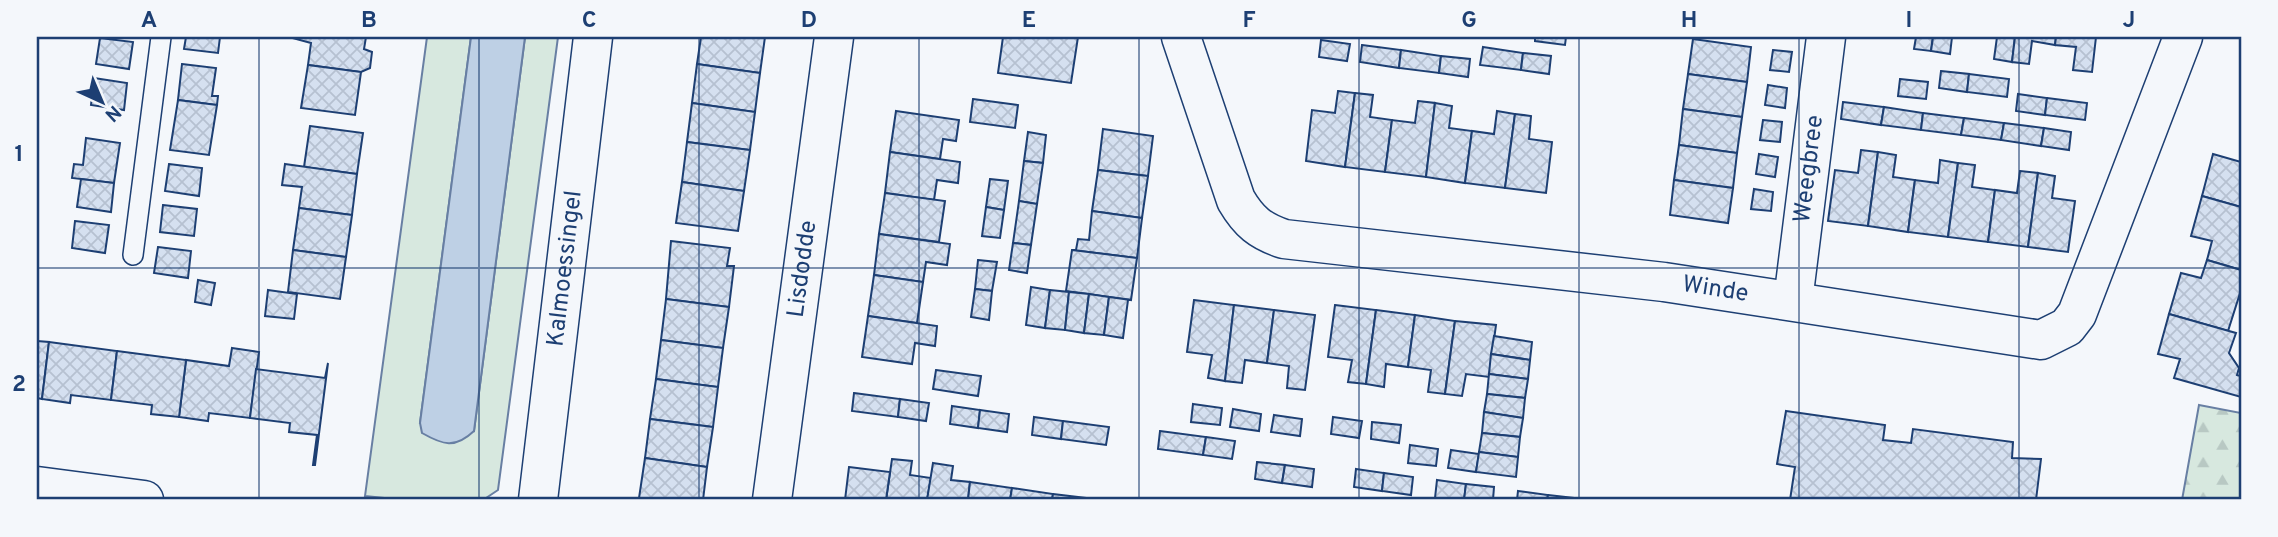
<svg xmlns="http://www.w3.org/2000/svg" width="2278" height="537" font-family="Overpass,sans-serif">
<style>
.grass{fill:#d7e8df;stroke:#687fa3;stroke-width:2}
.forest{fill:url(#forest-firs);stroke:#687fa3;stroke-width:2}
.water{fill:#bed0e5;stroke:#687fa3;stroke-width:2}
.building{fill:url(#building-cross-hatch);stroke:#1d3f73;stroke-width:2}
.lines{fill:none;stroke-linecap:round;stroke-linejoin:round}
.lane-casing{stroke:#1d3f73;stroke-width:22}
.street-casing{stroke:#1d3f73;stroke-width:41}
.lane{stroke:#f4f7fb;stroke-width:19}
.street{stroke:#f4f7fb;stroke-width:38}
.grid{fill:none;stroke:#1d3f73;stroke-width:2;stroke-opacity:0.55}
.labels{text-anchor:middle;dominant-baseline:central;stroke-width:5;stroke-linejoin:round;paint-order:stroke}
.street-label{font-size:24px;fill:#1d3f73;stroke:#f4f7fb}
.neatline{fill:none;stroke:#1d3f73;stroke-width:2.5}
.grid-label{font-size:23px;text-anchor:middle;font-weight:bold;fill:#1d3f73}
</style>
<defs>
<pattern id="forest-firs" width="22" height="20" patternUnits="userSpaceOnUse" patternTransform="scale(1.75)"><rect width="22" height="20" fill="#d7e8df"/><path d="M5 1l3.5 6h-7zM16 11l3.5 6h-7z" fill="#b8c8c3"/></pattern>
<pattern id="building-cross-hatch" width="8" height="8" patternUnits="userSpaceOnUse" patternTransform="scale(1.75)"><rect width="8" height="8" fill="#d5e0f0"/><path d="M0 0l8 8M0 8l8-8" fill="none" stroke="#b6c1d1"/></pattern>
</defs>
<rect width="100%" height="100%" fill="#f4f7fb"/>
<!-- grass -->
<path class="grass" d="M427,37H471L420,423L474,431L525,37H558L498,490L483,500H404L365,496Z"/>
<!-- forest -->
<path class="forest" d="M2199,405L2241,413V500H2182Z"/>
<!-- water -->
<path class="water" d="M471,37H525L474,431C455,449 443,445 422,433L420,423Z"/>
<!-- building -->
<g class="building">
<path d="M186,37H220L218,53L184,49Z"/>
<path d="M289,37H366L364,49L372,52L370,68L361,72L308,65L311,43Z"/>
<path d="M701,37H765L760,73L697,64Z"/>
<path d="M1003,37H1078L1071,83L998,73Z"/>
<path d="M1535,37H1566L1565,45L1535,41Z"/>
<path d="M1916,37H1933L1931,51L1914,49Z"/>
<path d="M1933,37H1952L1950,54L1931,51Z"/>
<path d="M1997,37H2015L2012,62L1994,59Z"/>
<path d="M2015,37H2056L2055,45L2032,41L2029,64L2012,62Z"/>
<path d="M2056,37H2096L2092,72L2073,70L2076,47L2055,45Z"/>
<path d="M100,38L133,42L129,69L96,64Z"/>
<path d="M1693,39L1751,47L1747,82L1688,74Z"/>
<path d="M1321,40L1350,44L1347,61L1319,57Z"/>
<path d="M1362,45L1401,50L1399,68L1360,62Z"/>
<path d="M1483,47L1523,53L1521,70L1480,65Z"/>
<path d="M1401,50L1441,56L1439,73L1399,68Z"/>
<path d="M1773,50L1792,52L1789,72L1770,70Z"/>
<path d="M1523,53L1551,56L1549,74L1521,70Z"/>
<path d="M1441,56L1470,59L1468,77L1439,73Z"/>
<path d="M182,64L216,68L212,96H218L217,105L178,100Z"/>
<path d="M697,64L760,73L755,112L692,103Z"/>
<path d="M308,65L361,72L355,115L301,108Z"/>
<path d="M1941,71L1969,74L1967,92L1939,88Z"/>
<path d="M1688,74L1747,82L1742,117L1683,109Z"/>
<path d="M1969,74L2009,79L2007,97L1967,92Z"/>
<path d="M94,78L127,83L124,110L91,105Z"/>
<path d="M1900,79L1928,82L1926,99L1898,96Z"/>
<path d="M1768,85L1787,88L1785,108L1765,105Z"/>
<path d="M1338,91L1355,93L1345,167L1306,161L1312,110L1335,113Z"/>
<path d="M1355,93L1373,95L1370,117L1392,120L1385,172L1345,167Z"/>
<path d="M2018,94L2047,98L2045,115L2016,111Z"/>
<path d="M2047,98L2087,103L2085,120L2045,115Z"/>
<path d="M973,99L1018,105L1015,128L970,122Z"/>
<path d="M178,100L217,105L209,155L170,150Z"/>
<path d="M1418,101L1435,103L1426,177L1385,172L1392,120L1415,123Z"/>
<path d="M1843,102L1884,107L1881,125L1841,119Z"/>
<path d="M692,103L755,112L750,150L687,142Z"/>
<path d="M1435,103L1452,106L1449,128L1472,131L1465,183L1426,177Z"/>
<path d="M1884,107L1923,113L1921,130L1881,125Z"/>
<path d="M1683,109L1742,117L1737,153L1679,145Z"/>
<path d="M896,111L959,120L956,141L943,139L940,159L890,152Z"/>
<path d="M1497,111L1515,114L1505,188L1465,183L1472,131L1494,134Z"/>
<path d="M1923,113L1964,118L1961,135L1921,130Z"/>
<path d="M1515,114L1531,116L1529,139L1552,142L1546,193L1505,188Z"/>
<path d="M1964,118L2004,123L2001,140L1961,135Z"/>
<path d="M1763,120L1782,122L1780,142L1760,140Z"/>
<path d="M2004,123L2044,128L2041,146L2001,140Z"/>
<path d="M310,126L363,133L357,174L304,167Z"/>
<path d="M2044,128L2071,132L2069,150L2041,146Z"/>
<path d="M1103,129L1153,136L1148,176L1098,170Z"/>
<path d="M1028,132L1046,135L1043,163L1024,161Z"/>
<path d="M86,138L120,143L114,183L72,178L74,164L83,165Z"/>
<path d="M687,142L750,150L744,191L682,182Z"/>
<path d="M1679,145L1737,153L1733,188L1674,180Z"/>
<path d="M1861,150L1878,152L1868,226L1828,221L1835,170L1858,173Z"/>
<path d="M890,152L960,162L958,183L937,180L934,200L885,193Z"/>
<path d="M1878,152L1896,155L1893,177L1915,180L1908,232L1868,226Z"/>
<path d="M1759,154L1778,157L1775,177L1756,174Z"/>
<path d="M2213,154L2241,162V207L2202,196Z"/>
<path d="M1940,160L1958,163L1948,237L1908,232L1915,180L1938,183Z"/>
<path d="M1024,161L1043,163L1037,204L1019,201Z"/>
<path d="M1958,163L1975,165L1972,187L1995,190L1988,242L1948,237Z"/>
<path d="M169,164L202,168L199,196L165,191Z"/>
<path d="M285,164L357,174L352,215L299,208L302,187L282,185Z"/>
<path d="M1098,170L1148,176L1142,218L1092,211Z"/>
<path d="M2020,171L2038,173L2028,247L1988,242L1995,190L2017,193Z"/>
<path d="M2038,173L2055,176L2052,198L2075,201L2068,252L2028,247Z"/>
<path d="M81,179L114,183L111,212L77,207Z"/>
<path d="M990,179L1008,181L1004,210L986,207Z"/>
<path d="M1674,180L1733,188L1728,223L1670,215Z"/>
<path d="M682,182L744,191L738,231L676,223Z"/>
<path d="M1754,189L1773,192L1771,211L1751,209Z"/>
<path d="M885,193L945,201L939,242L879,234Z"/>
<path d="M2202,196L2241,207V270L2207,260L2212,241L2191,236Z"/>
<path d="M1019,201L1037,204L1031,245L1013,243Z"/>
<path d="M163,205L197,209L194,236L160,232Z"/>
<path d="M986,207L1004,210L1000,238L982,236Z"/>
<path d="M299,208L352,215L346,257L293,250Z"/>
<path d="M1092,211L1142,218L1137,258L1072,250H1076L1078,239L1089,240Z"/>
<path d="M75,221L109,225L105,253L72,248Z"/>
<path d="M879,234L950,244L947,265L926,262L923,282L874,275Z"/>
<path d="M671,241L730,248L727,266H734L729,307L666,299Z"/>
<path d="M1013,243L1031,245L1027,273L1009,270Z"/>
<path d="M158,247L191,251L188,278L154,273Z"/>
<path d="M293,250L346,257L340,299L288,292Z"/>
<path d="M1072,250L1137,258L1131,300L1066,291Z"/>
<path d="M978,260L997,262L992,291L975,289Z"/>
<path d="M2207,260L2241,270V290L2228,331L2169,314L2181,273L2201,278Z"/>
<path d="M874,275L923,282L917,323L868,316Z"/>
<path d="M198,280L215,283L211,305L195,302Z"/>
<path d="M1031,287L1050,290L1045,328L1026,325Z"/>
<path d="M975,289L992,291L989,320L971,317Z"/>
<path d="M268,290L297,294L294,319L265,316Z"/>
<path d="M1050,290L1069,292L1065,330L1045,328Z"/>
<path d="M1069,292L1089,294L1084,333L1065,330Z"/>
<path d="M1089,294L1109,297L1104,335L1084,333Z"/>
<path d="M1109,297L1131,300H1128L1123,338L1104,335Z"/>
<path d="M666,299L729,307L723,348L661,340Z"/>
<path d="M1194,300L1234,305L1225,381L1208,378L1212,355L1187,352Z"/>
<path d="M1234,305L1274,310L1267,363L1245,360L1242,383L1225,381Z"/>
<path d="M1335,305L1376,310L1366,384L1348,382L1352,360L1328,357Z"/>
<path d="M1274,310L1315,315L1305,390L1287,388L1289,366L1267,363Z"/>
<path d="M1376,310L1415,315L1408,367L1386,364L1384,387L1366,384Z"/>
<path d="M2169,314L2236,333L2229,353L2239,368L2237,375L2241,376V397L2174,378L2180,359L2158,354Z"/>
<path d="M1415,315L1455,321L1445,394L1428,392L1431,370L1408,367Z"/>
<path d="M868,316L937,326L935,346L915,343L912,364L862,357Z"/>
<path d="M1455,321L1496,325L1489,377L1466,374L1462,396L1445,394Z"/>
<path d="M1494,336L1532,342L1530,360L1491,354Z"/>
<path d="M661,340L723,348L718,387L656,379Z"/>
<path d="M37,341L49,342L42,399L37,398Z"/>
<path d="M49,342L117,351L111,400L71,395L70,403L42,399Z"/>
<path d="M232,348L259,352L250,418L209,413L208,421L179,417L186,360L229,366Z"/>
<path d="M117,351L186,360L179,417L151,414L152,405L111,400Z"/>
<path d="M1491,354L1530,360L1528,379L1489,374Z"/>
<path d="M328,363L315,465H313L317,435L289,432L290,423L250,418L256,369L325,378Z"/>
<path d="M936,370L981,376L978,396L933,389Z"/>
<path d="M1489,374L1528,379L1525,398L1487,394Z"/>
<path d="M656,379L718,387L713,427L650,419Z"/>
<path d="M854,393L900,399L898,417L852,411Z"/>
<path d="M1487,394L1525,398L1523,418L1484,412Z"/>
<path d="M900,399L929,403L926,421L898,417Z"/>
<path d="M1193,404L1222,408L1220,425L1191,422Z"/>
<path d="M952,406L980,410L978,428L950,424Z"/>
<path d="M1233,409L1261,414L1259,431L1230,427Z"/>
<path d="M980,410L1009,414L1007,432L978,428Z"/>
<path d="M1786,411L1885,425L1883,440L1911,443L1913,429L2013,442L2012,458L2041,459L2036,500H1790L1795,467L1777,464Z"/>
<path d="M1484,412L1523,418L1520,437L1482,433Z"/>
<path d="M1274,415L1302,419L1300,436L1271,432Z"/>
<path d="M1034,417L1063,421L1061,439L1032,435Z"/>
<path d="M1333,417L1362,421L1359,438L1331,434Z"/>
<path d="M650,419L713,427L707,467L645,458Z"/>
<path d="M1063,421L1109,427L1106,445L1061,439Z"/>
<path d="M1372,422L1401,425L1399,443L1371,439Z"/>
<path d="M1160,431L1206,437L1203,455L1158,449Z"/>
<path d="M1482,433L1520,437L1518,457L1479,452Z"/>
<path d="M1206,437L1235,441L1232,459L1203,455Z"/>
<path d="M1410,445L1438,449L1436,466L1408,463Z"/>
<path d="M1451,450L1479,454L1476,472L1448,468Z"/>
<path d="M1479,452L1518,457L1516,477L1476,472Z"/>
<path d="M645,458L707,467L703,500L639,498Z"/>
<path d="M892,459L912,461L910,475L931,478L927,500H886Z"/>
<path d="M1257,462L1285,465L1282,483L1255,479Z"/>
<path d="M933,463L953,466L951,480L970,482L968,500H927Z"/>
<path d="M1285,465L1314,469L1312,487L1282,483Z"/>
<path d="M849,467L890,472L886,500H845Z"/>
<path d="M1356,469L1384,473L1382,491L1354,487Z"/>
<path d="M1384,473L1413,477L1411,495L1382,491Z"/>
<path d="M1437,480L1466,484L1464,500L1435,498Z"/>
<path d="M970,482L1012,488L1010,500H968Z"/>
<path d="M1466,484L1494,487L1493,500H1464Z"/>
<path d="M1012,488L1053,494L1052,500H1010Z"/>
<path d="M1518,491L1548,495L1547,500H1517Z"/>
<path d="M1053,494L1094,499V500H1052Z"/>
<path d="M1548,495L1592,500H1547Z"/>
</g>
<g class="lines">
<defs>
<path id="lane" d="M133,255L161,37"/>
<g id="street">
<path id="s1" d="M1181,37L1236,200C1249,222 1260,231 1284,239L1664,282L2041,340L2067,327L2077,314L2183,37"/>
<path id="s2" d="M1793,301L1826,37"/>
<path d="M37,486L144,500"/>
<path id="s3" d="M538,500L593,37"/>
<path id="s4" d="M772,500L834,37"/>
</g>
</defs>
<!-- lane casing -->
<use href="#lane" class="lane-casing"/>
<!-- street casing -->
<use href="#street" class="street-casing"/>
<!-- lane -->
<use href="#lane" class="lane"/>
<!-- street -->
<use href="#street" class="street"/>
</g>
<!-- grid -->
<path class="grid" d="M259,37V500M479,37V500M699,37V500M919,37V500M1139,37V500M1359,37V500M1579,37V500M1799,37V500M2019,37V500M37,268H2241"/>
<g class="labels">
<!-- street labels -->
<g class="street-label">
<text stroke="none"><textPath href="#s2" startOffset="133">Weegbree</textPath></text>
<text stroke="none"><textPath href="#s3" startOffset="233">Kalmoessingel</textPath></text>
<text stroke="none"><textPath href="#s4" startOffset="233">Lisdodde</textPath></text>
<text stroke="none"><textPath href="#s1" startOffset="670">Winde</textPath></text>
</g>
</g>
<!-- border -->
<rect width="2278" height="537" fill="none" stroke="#f4f7fb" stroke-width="77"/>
<!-- north arrow -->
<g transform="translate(102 102) rotate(136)" stroke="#f4f7fb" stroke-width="5" paint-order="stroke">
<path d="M0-5L12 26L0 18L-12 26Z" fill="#1d3f73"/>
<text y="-10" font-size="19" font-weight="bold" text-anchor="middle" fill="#1d3f73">N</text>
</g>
<rect x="38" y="38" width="2202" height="460" class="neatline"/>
<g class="grid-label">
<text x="149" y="27">A</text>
<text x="369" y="27">B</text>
<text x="589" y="27">C</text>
<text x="809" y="27">D</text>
<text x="1029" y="27">E</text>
<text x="1249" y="27">F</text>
<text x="1469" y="27">G</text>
<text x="1689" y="27">H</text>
<text x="1909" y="27">I</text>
<text x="2129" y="27">J</text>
<text x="19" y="161">1</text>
<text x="19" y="391">2</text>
</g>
</svg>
